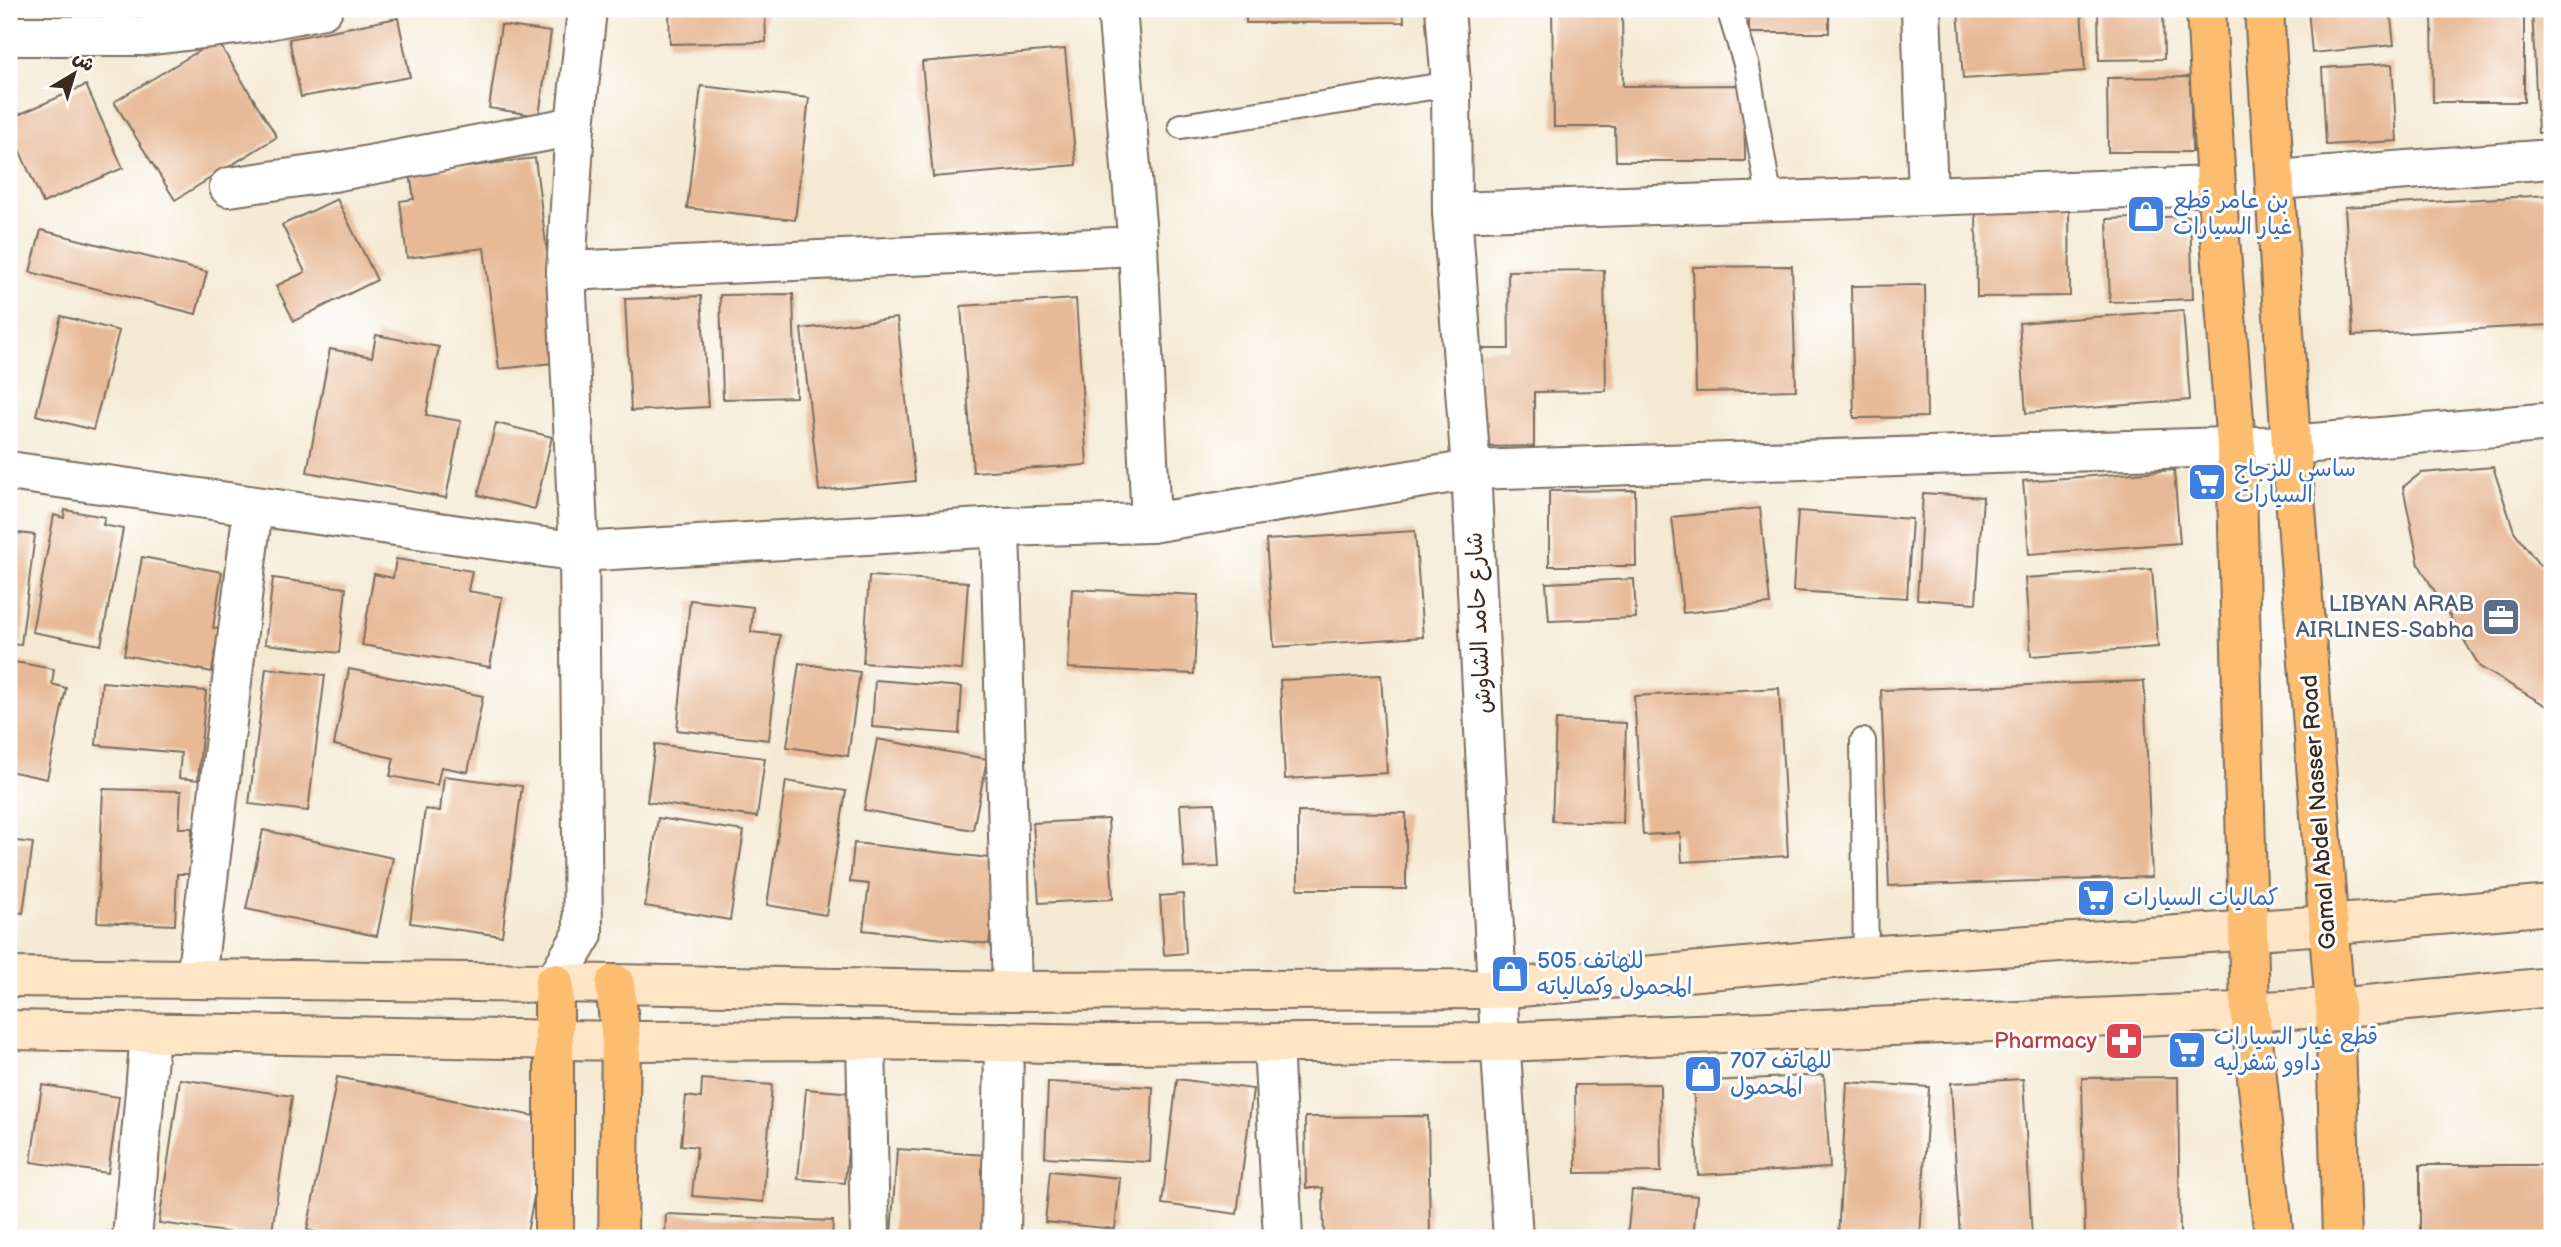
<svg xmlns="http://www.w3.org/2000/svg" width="2561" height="1247" font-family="'Balsamiq Sans','Playpen Sans Arabic',sans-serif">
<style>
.building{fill:#e7b996}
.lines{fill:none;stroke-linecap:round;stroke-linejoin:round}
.service-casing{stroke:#7c6d5e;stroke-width:28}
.minor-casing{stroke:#7c6d5e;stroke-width:42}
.tertiary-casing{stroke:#7c6d5e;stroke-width:42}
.secondary-casing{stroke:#7c6d5e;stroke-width:42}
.primary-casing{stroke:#7c6d5e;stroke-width:42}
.service{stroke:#fff;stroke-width:24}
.minor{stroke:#fff;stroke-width:38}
.tertiary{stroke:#fff;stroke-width:38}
.secondary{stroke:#fee5c5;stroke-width:38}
.primary{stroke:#fcbd6f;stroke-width:38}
.labels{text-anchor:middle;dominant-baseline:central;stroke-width:6;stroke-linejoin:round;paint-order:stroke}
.shop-label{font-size:23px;fill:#366cbe;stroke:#fff;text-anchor:start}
.service-label{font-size:23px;fill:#4e5e75;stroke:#fff;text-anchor:end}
.street-label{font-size:23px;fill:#3b2a1e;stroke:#fff}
.health-label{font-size:23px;fill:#be3a42;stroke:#fff;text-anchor:end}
</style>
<rect width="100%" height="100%" fill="#fff"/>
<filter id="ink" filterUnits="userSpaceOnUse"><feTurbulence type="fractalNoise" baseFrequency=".0143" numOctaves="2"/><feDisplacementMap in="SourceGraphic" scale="14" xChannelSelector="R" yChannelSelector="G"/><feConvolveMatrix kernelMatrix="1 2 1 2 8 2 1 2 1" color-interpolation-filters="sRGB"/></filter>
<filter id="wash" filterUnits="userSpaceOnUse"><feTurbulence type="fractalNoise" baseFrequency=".00686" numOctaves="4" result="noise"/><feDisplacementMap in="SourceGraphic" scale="28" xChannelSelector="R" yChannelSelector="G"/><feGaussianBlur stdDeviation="1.57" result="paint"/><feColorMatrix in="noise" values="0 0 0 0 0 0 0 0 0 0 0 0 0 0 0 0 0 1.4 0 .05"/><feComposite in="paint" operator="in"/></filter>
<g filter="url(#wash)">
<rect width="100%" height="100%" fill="#f4ead4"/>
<g id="blocks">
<!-- building -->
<g class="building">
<path d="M669,9H765L766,42L670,44Z"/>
<path d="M1246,9H1403L1404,22L1246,23Z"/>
<path d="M1552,9H1622L1623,86L1744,85L1745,161H1616L1615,127H1554Z"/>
<rect x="1749" y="9" width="80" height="24"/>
<path d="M1958,9H2081L2085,71L1963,79Z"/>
<path d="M2098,9H2163L2164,59L2099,60Z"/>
<path d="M2308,9H2390L2394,45L2312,53Z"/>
<path d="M2432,9H2524V102H2433Z"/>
<path d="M2532,9H2552V132L2538,133Z"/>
<path d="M398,18L410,77L301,97L289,39Z"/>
<path d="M501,25L551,32L539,116L489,108Z"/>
<path d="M217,40L277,137L175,200L114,102Z"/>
<path d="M1065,49L1076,165L933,177L922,62Z"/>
<path d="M2392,64L2397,141L2326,145L2322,68Z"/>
<path d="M2190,77L2192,152H2108L2107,78Z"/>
<path d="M86,85L123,168L43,203L9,127V119Z"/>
<path d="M701,86L809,98L795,220L687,208Z"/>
<path d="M535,158L561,362L499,369L484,248L407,258L400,201L414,199L410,174Z"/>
<path d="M2552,195V325L2353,336L2345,207Z"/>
<path d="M337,199L377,280L294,321L276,286L305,272L282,225Z"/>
<path d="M1976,205H2069L2070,296L1977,297Z"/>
<path d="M2190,216L2193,299L2110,302L2107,219Z"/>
<path d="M41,230L207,272L196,314L30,272Z"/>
<path d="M1792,266L1796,390L1696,392L1693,267Z"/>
<path d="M1604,270L1606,391L1534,392V446L1480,447L1478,349H1509L1508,271Z"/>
<path d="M1925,285L1927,417L1854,418L1851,286Z"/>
<path d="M793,294L796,397L723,399L720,295Z"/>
<path d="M701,296L708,407L631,411L625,299Z"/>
<path d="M1076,299L1087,465L973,472L961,306Z"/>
<path d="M2183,310L2190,400L2026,413L2019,323Z"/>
<path d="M61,316L119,331L93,430L36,415Z"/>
<path d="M897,318L915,481L819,491L801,329Z"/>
<path d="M376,335L439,347L426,415L461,421L446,498L307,472L330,349L372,357Z"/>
<path d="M496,423L552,437L535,509L478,495Z"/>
<path d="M2493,467L2514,531L2540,566L2547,557L2552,562V709L2480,667L2419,565L2403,487L2421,473Z"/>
<path d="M2174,470L2180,543L2029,554L2023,481Z"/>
<path d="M1635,490L1636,566H1549V491Z"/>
<path d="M1923,493L1983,497L1976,603L1917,599Z"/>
<path d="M1760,508L1770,604L1683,613L1672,517Z"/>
<path d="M65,510L105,517L103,525L123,529L101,645L32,632L54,515L64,518Z"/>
<path d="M1798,511L1912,519L1907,598L1793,591Z"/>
<path d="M1415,531L1423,637L1274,647L1266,540Z"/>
<path d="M9,532L35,535L21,645L9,644Z"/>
<path d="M142,557L222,572L213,628L219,629L212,672L124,655Z"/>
<path d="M396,559L472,571L468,591L502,597L490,667L362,645L374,574L393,578Z"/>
<path d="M2152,569L2158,647L2031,656L2025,578Z"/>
<path d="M869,576L968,582L962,670L863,663Z"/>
<path d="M273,578L346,588L339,653L265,644Z"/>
<path d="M1634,579L1636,618L1549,621L1546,583Z"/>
<path d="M1072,589L1198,595L1194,674L1068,668Z"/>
<path d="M690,600L753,607L751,632L780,635L769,740L677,730Z"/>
<path d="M9,661L54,669L52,684L66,688L47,779L9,771Z"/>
<path d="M799,663L860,672L848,756L787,747Z"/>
<path d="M266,668L325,675L308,811L249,804Z"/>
<path d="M349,669L483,696L468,772L441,767L437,785L390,776L394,758L334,745Z"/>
<path d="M1381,675L1387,773L1285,779L1280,680Z"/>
<path d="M875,680L962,687L959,734L872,727Z"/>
<path d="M2144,681L2152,877L1889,886L1881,690Z"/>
<path d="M102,682L206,691L198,780L179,778L181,753L96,745Z"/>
<path d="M1779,688L1788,856L1682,862L1680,833L1643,835L1634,696Z"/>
<path d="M1556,720L1626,723L1623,823L1552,821Z"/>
<path d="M877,739L987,759L973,830L864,810Z"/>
<path d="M655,744L765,758L757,817L647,802Z"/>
<path d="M444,776L522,786L502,936L410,923L425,809L440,811Z"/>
<path d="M786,781L846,791L826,915L767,905Z"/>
<path d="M103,789L181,791L179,828H192L190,874H177L175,925L97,922Z"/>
<path d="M1215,803L1219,867L1184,868L1180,804Z"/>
<path d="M1298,812L1406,813V889H1298Z"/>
<path d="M658,818L744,831L730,920L645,906Z"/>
<path d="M1108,819L1113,899L1039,903L1033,823Z"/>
<path d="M263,830L393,858L377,936L246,909Z"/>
<path d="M9,840L33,843L23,913L9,911Z"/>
<path d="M854,843L998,859L989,944L863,930L869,884L850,882Z"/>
<path d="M1183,894L1186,953L1164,955L1160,896Z"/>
<path d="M1824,1075L1830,1168L1698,1175L1693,1082Z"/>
<path d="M337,1077L549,1119L526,1238H350L307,1230Z"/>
<path d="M2178,1077L2180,1238H2085L2082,1078Z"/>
<path d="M180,1079L292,1096L271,1238L159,1223Z"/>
<path d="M702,1079L772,1085L763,1202L692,1196L697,1147L681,1145L686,1096L701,1098Z"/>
<path d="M1177,1079L1253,1089L1237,1214L1162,1204Z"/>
<path d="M2023,1079L2032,1238H1960L1951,1083Z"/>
<path d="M1048,1082L1153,1087L1150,1162L1045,1157Z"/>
<path d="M1847,1082L1929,1087L1920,1238L1838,1237Z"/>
<path d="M1660,1084L1661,1172L1576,1173L1575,1085Z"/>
<path d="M42,1085L119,1097L108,1173L31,1162Z"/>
<path d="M806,1089L853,1093L845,1183L798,1179Z"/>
<path d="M1428,1116L1430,1238H1324L1323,1188H1306L1305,1117Z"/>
<path d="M897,1149L986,1155L981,1238L891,1236Z"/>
<path d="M2420,1165H2552V1236L2420,1235Z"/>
<path d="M1050,1171L1120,1178L1115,1229L1045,1222Z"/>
<path d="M1632,1190L1697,1196L1693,1238H1627Z"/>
<path d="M666,1214L833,1221L832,1238H665Z"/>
</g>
</g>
</g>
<g filter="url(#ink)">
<use href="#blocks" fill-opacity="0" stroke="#7c6d5e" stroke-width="2"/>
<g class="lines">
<defs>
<g id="service">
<path d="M1729,9L1747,67L1770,202"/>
<path d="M1181,126L1451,84"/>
<path d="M1863,741L1866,956"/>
</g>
<g id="minor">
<path d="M1117,9L1138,246L1151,523"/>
<path d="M1921,9L1928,196"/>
<path d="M9,36H145L253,23L323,9"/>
<path d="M2276,180L2552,159"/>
<path d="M229,187L333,172L575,126"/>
<path d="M1452,212L2216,186"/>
<path d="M566,271L1138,246"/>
<path d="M9,471L579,552L1000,527L1151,523L1471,470L2291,445L2552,422"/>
<path d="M1000,527L1012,991"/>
<path d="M196,979L253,507"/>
<path d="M554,983L583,934L579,552L566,271L575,126L587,9"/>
<path d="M866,1040L870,1238"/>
<path d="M1273,1043L1283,1238"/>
<path d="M132,1238L150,1034"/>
<path d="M1001,1238L1004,1042"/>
</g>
<path id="tertiary" d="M1445,9L1451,84L1452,212L1471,470L1497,989L1513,1238"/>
<g id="secondary">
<path d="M9,977L554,983L1012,991L1497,989L1866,956L2327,925L2552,905"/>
<path d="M9,1030L621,1041L866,1040L1108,1044L1501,1042L2335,1008L2552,987"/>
</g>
<g id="primary">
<path d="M2206,9L2216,186L2236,446L2250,1011L2274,1238"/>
<path d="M2264,9L2291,445L2335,1008L2342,1238"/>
<path d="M554,983V1238"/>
<path d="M615,984L621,1041L618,1238"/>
</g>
</defs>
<!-- service casing -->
<use href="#service" class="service-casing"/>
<!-- minor casing -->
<use href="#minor" class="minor-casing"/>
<!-- tertiary casing -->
<use href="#tertiary" class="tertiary-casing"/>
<!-- secondary casing -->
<use href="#secondary" class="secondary-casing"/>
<!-- primary casing -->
<use href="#primary" class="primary-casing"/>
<!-- service -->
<use href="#service" class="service"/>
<!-- minor -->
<use href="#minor" class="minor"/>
<!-- tertiary -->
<use href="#tertiary" class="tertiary"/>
<!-- secondary -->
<use href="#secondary" class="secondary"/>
<!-- primary -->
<use href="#primary" class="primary"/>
</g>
</g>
<!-- icons -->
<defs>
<symbol id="shop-square" viewBox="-11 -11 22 22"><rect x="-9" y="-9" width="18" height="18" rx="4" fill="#3f7fe0" stroke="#fff"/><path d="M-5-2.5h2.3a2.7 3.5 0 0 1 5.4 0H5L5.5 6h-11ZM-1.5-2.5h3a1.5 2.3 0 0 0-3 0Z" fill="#fff"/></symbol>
<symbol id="supermarket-square" viewBox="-11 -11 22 22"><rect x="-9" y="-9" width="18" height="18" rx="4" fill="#3f7fe0" stroke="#fff"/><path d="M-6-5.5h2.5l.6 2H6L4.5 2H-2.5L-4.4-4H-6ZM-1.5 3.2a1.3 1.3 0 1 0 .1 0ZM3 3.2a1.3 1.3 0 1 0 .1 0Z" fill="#fff"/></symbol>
<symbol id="office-square" viewBox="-11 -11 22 22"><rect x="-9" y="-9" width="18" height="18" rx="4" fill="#5c6f8a" stroke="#fff"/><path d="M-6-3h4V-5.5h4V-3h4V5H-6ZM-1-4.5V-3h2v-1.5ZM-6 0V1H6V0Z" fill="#fff"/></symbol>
<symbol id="pharmacy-square" viewBox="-11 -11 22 22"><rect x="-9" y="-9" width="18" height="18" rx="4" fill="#e0444e" stroke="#fff"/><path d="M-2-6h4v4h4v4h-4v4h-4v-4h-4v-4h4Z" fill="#fff"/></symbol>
</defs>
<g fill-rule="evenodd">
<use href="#shop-square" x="2124" y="192" width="44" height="44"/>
<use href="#supermarket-square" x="2185" y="460" width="44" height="44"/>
<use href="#office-square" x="2479" y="595" width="44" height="44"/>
<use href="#supermarket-square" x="2074" y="876" width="44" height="44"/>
<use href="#shop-square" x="1488" y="952" width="44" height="44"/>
<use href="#pharmacy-square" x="2102" y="1019" width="44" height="44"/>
<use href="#supermarket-square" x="2165" y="1028" width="44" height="44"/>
<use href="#shop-square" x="1681" y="1052" width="44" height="44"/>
</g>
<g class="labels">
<!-- shop labels -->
<g class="shop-label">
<text x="2173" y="201">بن عامر قطع<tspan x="2173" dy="26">غيار السيارات</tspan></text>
<text x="2234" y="469">ساسي للزجاج<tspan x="2234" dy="26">السيارات</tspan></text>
<text x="2123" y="898">كماليات السيارات</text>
<text x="1537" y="961">505 للهاتف<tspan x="1537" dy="26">المحمول وكمالياته</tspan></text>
<text x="2214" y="1037">قطع غيار السيارات<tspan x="2214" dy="26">داوو شفرليه</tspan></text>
<text x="1730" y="1061">707 للهاتف<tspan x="1730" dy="26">المحمول</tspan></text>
</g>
<!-- service labels -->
<g class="service-label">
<text x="2474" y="604">LIBYAN ARAB<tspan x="2474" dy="26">AIRLINES-Sabha</tspan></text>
</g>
<!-- street labels -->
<g class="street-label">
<text transform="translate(1479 623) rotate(-93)">شارع حامد الشاوش</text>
<text transform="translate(2319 812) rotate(-94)">Gamal Abdel Nasser Road</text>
</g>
<!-- health labels -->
<g class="health-label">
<text x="2097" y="1041">Pharmacy</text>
</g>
</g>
<!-- margin -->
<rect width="2561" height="1247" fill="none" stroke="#fff" stroke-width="35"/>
<!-- north arrow -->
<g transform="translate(74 74) rotate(38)" stroke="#ffffff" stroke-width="5" paint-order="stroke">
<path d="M0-5L12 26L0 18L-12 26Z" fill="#3b2a1e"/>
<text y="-10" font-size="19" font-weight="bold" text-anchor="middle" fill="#3b2a1e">ش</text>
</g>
</svg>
